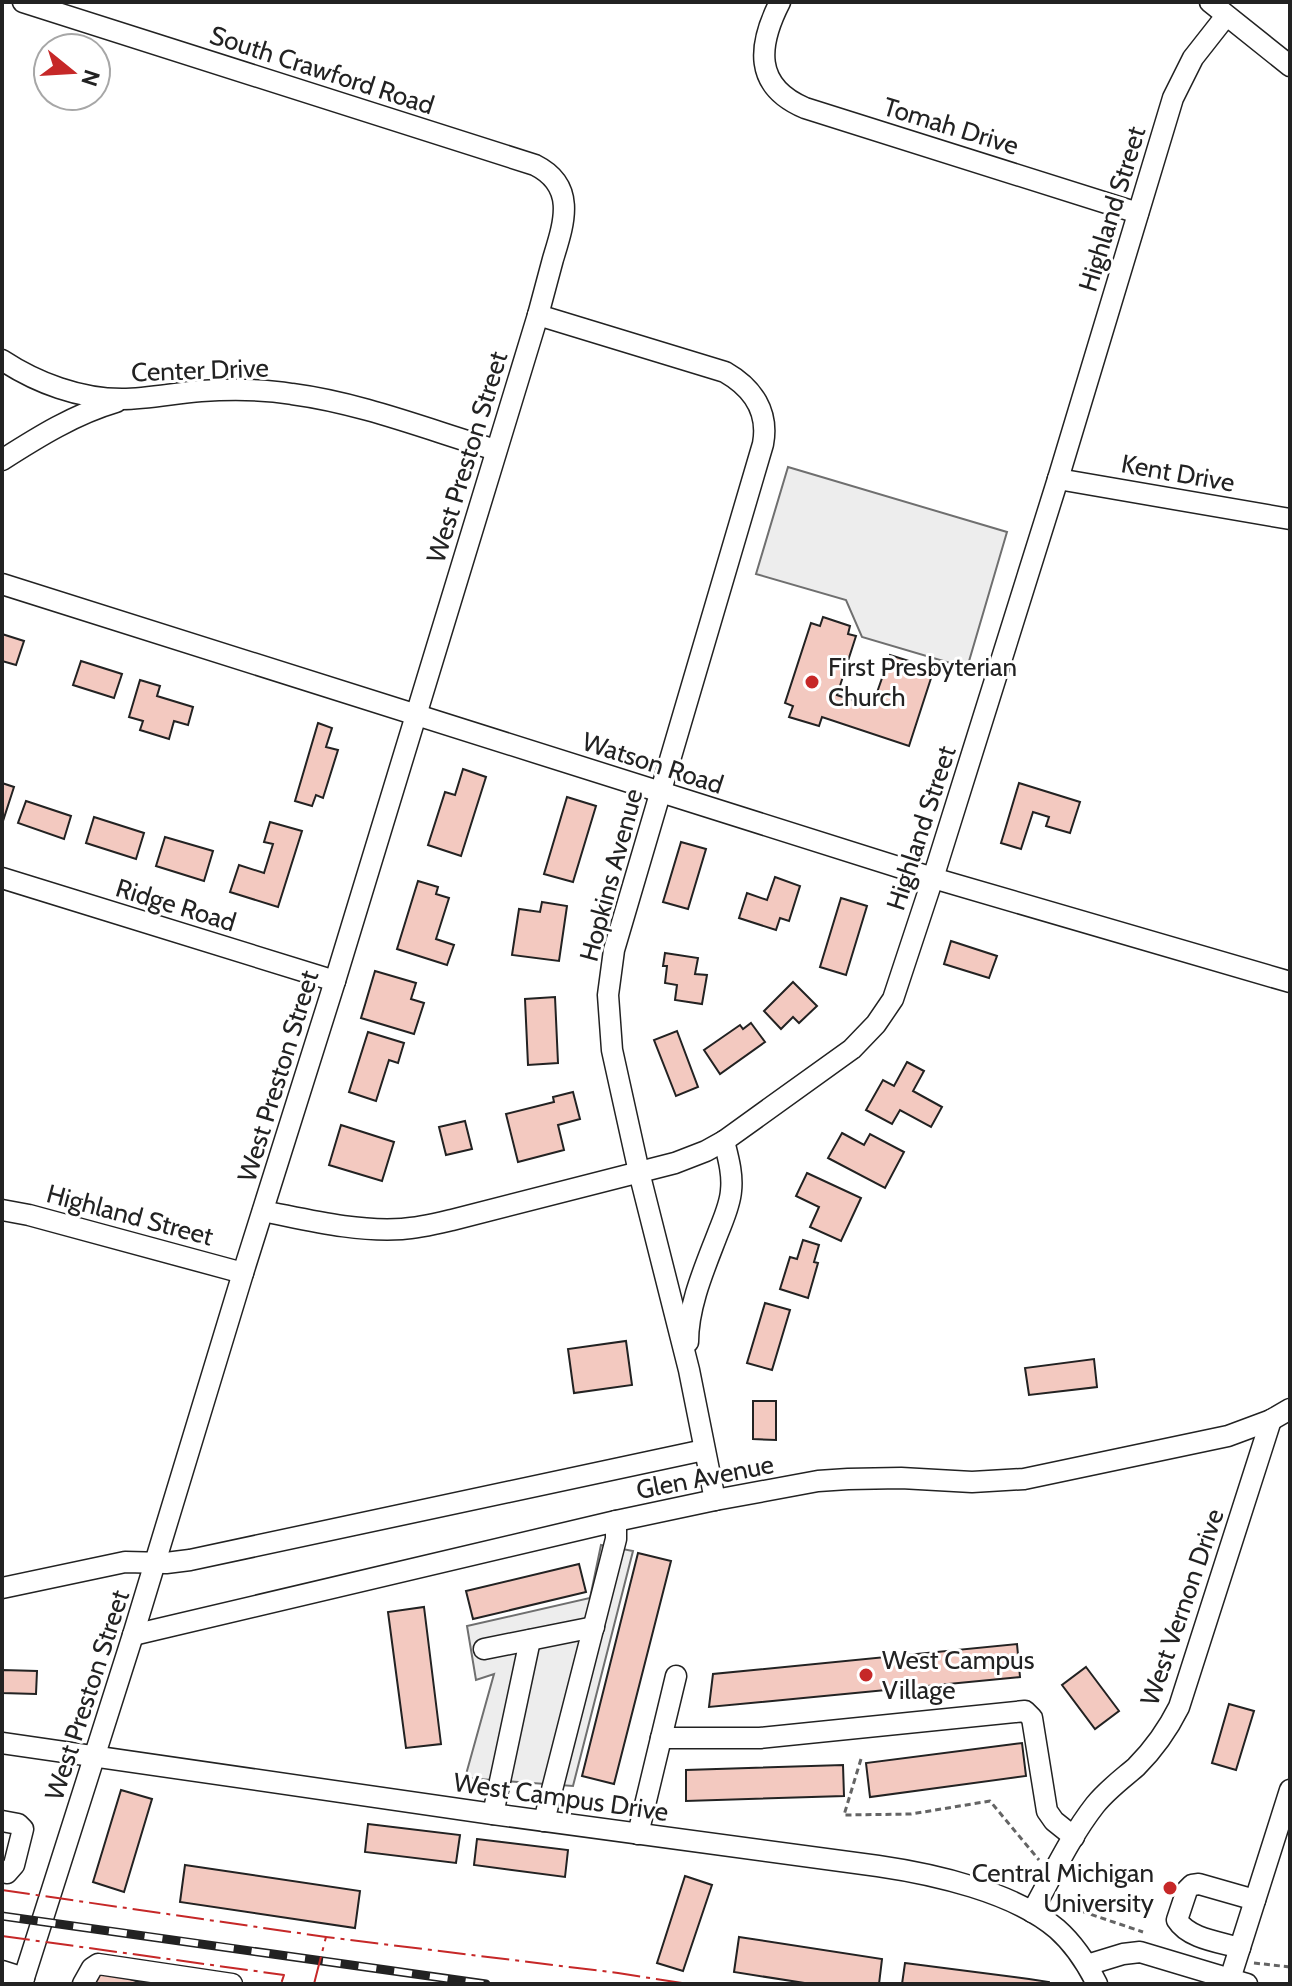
<svg xmlns="http://www.w3.org/2000/svg" width="1292" height="1986" font-family="Cabin,sans-serif">
<style>
.parking{fill:#ededed;stroke:#6f6f6f;stroke-width:2}
.building{fill:#f3c9c0;stroke:#222;stroke-width:2}
.lines{fill:none;stroke-linecap:round;stroke-linejoin:round}
.minor-casing{stroke:#222;stroke-width:23}
.path{stroke:#646464;stroke-width:3;stroke-dasharray:6 4;stroke-linecap:butt}
.minor{stroke:#fff;stroke-width:20}
.rail-casing{stroke:#222;stroke-width:9}
.rail{stroke:#fff;stroke-width:6;stroke-dasharray:18;stroke-linecap:butt}
.power{stroke:#c62828;stroke-width:2;stroke-dasharray:28 6 4 6;stroke-linecap:butt}
.poi-dot{fill:#c62828;stroke:#fff;stroke-width:3}
.labels{text-anchor:middle;dominant-baseline:central;stroke-width:6;stroke-linejoin:round;paint-order:stroke}
.street-label{font-size:26px;fill:#222;stroke:#fff}
.poi-label{font-size:26px;fill:#222;stroke:#fff;text-anchor:start}
</style>
<rect width="100%" height="100%" fill="#fff"/>
<!-- parking -->
<g class="parking">
<path d="M788,467L1007,532L967,668L862,637L846,600L756,574Z"/>
<path d="M601,1545L633,1551L573,1786L465,1778L494,1674L476,1680L467,1626L590,1598Z"/>
</g>
<!-- building -->
<g class="building">
<path d="M823,617L850,626L848,634L856,636L837,695L872,707L890,655L934,669L909,746L822,717L819,726L789,717L793,706L785,703L811,623L820,626Z"/>
<path d="M2,634L24,641L16,665L2,661Z"/>
<path d="M81,661L122,674L114,698L73,685Z"/>
<path d="M140,680L160,686L157,696L193,707L188,725L174,721L169,739L140,730L143,721L129,717Z"/>
<path d="M318,723L332,728L326,747L338,750L323,798L316,795L312,806L295,801Z"/>
<path d="M463,769L486,777L461,856L428,845L445,792L455,795Z"/>
<path d="M2,783L14,787L3,821H2Z"/>
<path d="M1019,783L1080,802L1070,833L1046,826L1049,817L1033,812L1021,849L1001,843Z"/>
<path d="M567,797L596,806L573,882L544,874Z"/>
<path d="M26,801L71,816L64,839L18,823Z"/>
<path d="M94,817L144,833L136,859L86,843Z"/>
<path d="M270,822L302,831L278,907L230,892L239,865L264,873L273,844L264,842Z"/>
<path d="M165,837L213,851L204,881L156,866Z"/>
<path d="M681,842L706,849L688,909L663,902Z"/>
<path d="M775,877L800,886L789,921L780,918L776,930L739,918L747,893L767,900Z"/>
<path d="M418,881L438,887L436,894L449,898L436,939L454,945L447,965L397,949Z"/>
<path d="M841,898L867,906L846,975L820,967Z"/>
<path d="M542,902L567,906L559,961L512,955L519,909L540,912Z"/>
<path d="M951,941L997,956L989,978L944,964Z"/>
<path d="M665,953L698,958L695,974L707,975L702,1004L675,1000L677,985L665,983L667,966H663Z"/>
<path d="M375,971L416,983L411,999L424,1003L414,1034L361,1018Z"/>
<path d="M793,982L817,1006L799,1023L793,1017L781,1029L764,1011Z"/>
<path d="M555,997L558,1063L528,1065L525,999Z"/>
<path d="M751,1023L765,1042L720,1074L704,1050L740,1025L743,1029Z"/>
<path d="M677,1031L698,1087L676,1096L654,1040Z"/>
<path d="M368,1032L404,1043L398,1063L389,1060L376,1101L349,1092Z"/>
<path d="M907,1062L924,1071L913,1091L942,1107L931,1127L900,1110L892,1124L866,1110L883,1080L894,1086Z"/>
<path d="M573,1092L580,1119L558,1125L564,1150L518,1162L506,1114L554,1102L553,1097Z"/>
<path d="M465,1121L472,1149L446,1155L439,1127Z"/>
<path d="M341,1125L394,1142L382,1181L329,1165Z"/>
<path d="M842,1133L864,1145L870,1134L904,1152L885,1188L828,1158Z"/>
<path d="M807,1173L861,1198L841,1241L810,1227L819,1207L796,1196Z"/>
<path d="M803,1240L819,1245L814,1262L818,1263L808,1298L780,1289L790,1257L797,1259Z"/>
<path d="M765,1303L790,1310L772,1370L747,1363Z"/>
<path d="M626,1341L632,1385L574,1393L568,1349Z"/>
<path d="M1094,1359L1097,1387L1029,1395L1025,1368Z"/>
<path d="M753,1401H776V1440L753,1439Z"/>
<path d="M638,1553L671,1561L614,1784L582,1776Z"/>
<path d="M579,1564L586,1592L473,1619L466,1591Z"/>
<path d="M424,1607L441,1744L406,1748L388,1612Z"/>
<path d="M1017,1644L1020,1677L709,1707L713,1674Z"/>
<path d="M1086,1667L1119,1711L1095,1729L1062,1685Z"/>
<path d="M2,1670L37,1671L36,1694L2,1693Z"/>
<path d="M1229,1704L1254,1711L1236,1770L1212,1763Z"/>
<path d="M1022,1743L1026,1776L870,1797L866,1763Z"/>
<path d="M843,1765L844,1796L686,1801V1770Z"/>
<path d="M121,1790L152,1799L124,1892L93,1882Z"/>
<path d="M368,1824L460,1835L456,1863L365,1852Z"/>
<path d="M477,1839L568,1850L565,1877L474,1865Z"/>
<path d="M185,1865L360,1891L355,1928L180,1902Z"/>
<path d="M685,1876L712,1885L683,1971L657,1963Z"/>
<path d="M739,1937L882,1959L879,1984H811L734,1972Z"/>
<path d="M905,1963L1029,1979L1049,1982V1984H902Z"/>
<path d="M100,1969L145,1984H95Z"/>
</g>
<g class="lines">
<defs>
<g id="minor">
<path d="M780,2C758,45 753,86 805,108L1138,213"/>
<path d="M1210,2L1290,66"/>
<path d="M538,315L725,372C753,388 769,412 763,444L614,950L608,995L612,1050L639,1172L689,1370L715,1500"/>
<path d="M2,360C37,383 80,399 122,399C148,399 175,393 201,391C231,389 262,389 292,394C361,403 429,430 496,450"/>
<path d="M2,460C38,437 75,414 116,402"/>
<path d="M1058,479L1290,519"/>
<path d="M2,584L933,878L1290,982"/>
<path d="M2,878L335,981"/>
<path d="M2,1210L29,1215L243,1273"/>
<path d="M263,1211C309,1220 355,1232 402,1229C419,1228 435,1224 452,1220L675,1163L706,1151L724,1141L852,1049L876,1024L893,999L933,878L1058,479L1173,98L1193,58L1226,16"/>
<path d="M688,1342C688,1305 705,1267 718,1233C723,1220 730,1205 731,1191C733,1174 728,1157 724,1141"/>
<path d="M2,1588L125,1562L166,1563L190,1560L704,1450"/>
<path d="M133,1635L616,1521L715,1500L818,1481L848,1479L901,1478L972,1482L1024,1479L1228,1436L1271,1420L1290,1409"/>
<path d="M484,1649L594,1627"/>
<path d="M661,1738H760L1025,1711L1032,1718L1047,1811L1054,1821L1074,1837"/>
<path d="M2,1743L493,1814L878,1866C933,1874 1014,1892 1057,1929C1074,1944 1087,1964 1097,1984"/>
<path d="M493,1814L530,1640"/>
<path d="M2,1821L18,1824L23,1829L14,1865L7,1873L2,1872"/>
<path d="M544,1821L616,1539V1521"/>
<path d="M638,1834L676,1676"/>
<path d="M1032,1912C1052,1876 1070,1837 1095,1805C1107,1790 1122,1779 1136,1767C1154,1749 1168,1729 1179,1707L1271,1420"/>
<path d="M1240,1948C1220,1942 1189,1939 1177,1920L1187,1890L1192,1885L1199,1884L1255,1900"/>
<path d="M1087,1965L1123,1954L1140,1952L1247,1984"/>
<path d="M2,1971L24,1978"/>
<path d="M1230,1979L1290,1790"/>
<path d="M22,1984L133,1635L243,1273L335,981L538,315C543,296 548,278 553,259C564,223 577,186 535,165L23,2"/>
<path d="M83,1984L92,1968L98,1964L232,1984"/>
</g>
</defs>
<!-- minor casing -->
<use href="#minor" class="minor-casing"/>
<!-- path -->
<g class="path">
<path d="M861,1759L844,1815L911,1814L990,1801L1039,1860"/>
<path d="M1072,1908L1143,1932"/>
<path d="M1254,1963L1290,1967"/>
</g>
<!-- minor -->
<use href="#minor" class="minor"/>
<defs>
<path id="rail" d="M2,1916L486,1984"/>
</defs>
<!-- rail casing -->
<use href="#rail" class="rail-casing"/>
<!-- rail -->
<use href="#rail" class="rail"/>
<!-- power -->
<g class="power">
<path d="M2,1890L326,1937L618,1973L688,1984"/>
<path d="M2,1936L284,1975L281,1984"/>
<path d="M314,1984L326,1937"/>
</g>
</g>
<!-- markers -->
<g class="poi-dot">
<circle cx="812" cy="682" r="8"/>
<circle cx="866" cy="1675" r="8"/>
<circle cx="1170" cy="1888" r="8"/>
</g>
<g class="labels">
<!-- street labels -->
<g class="street-label">
<text transform="translate(322 70) rotate(18)">South Crawford Road</text>
<text transform="translate(951 126) rotate(17)">Tomah Drive</text>
<text transform="translate(1112 209) rotate(-73)">Highland Street</text>
<text transform="translate(200 370) rotate(-2)">Center Drive</text>
<text transform="translate(467 457) rotate(-73)">West Preston Street</text>
<text transform="translate(1178 473) rotate(10)">Kent Drive</text>
<text transform="translate(653 763) rotate(18)">Watson Road</text>
<text transform="translate(921 828) rotate(-72)">Highland Street</text>
<text transform="translate(611 875) rotate(-75)">Hopkins Avenue</text>
<text transform="translate(176 905) rotate(17)">Ridge Road</text>
<text transform="translate(278 1076) rotate(-73)">West Preston Street</text>
<text transform="translate(130 1215) rotate(15)">Highland Street</text>
<text transform="translate(705 1477) rotate(-11)">Glen Avenue</text>
<text transform="translate(1182 1607) rotate(-71)">West Vernon Drive</text>
<text transform="translate(87 1695) rotate(-72)">West Preston Street</text>
<text transform="translate(561 1797) rotate(8)">West Campus Drive</text>
</g>
<!-- poi labels -->
<g class="poi-label">
<text x="828" y="667">First Presbyterian<tspan x="828" dy="30">Church</tspan></text>
<text x="882" y="1660">West Campus<tspan x="882" dy="30">Village</tspan></text>
<text x="1154" y="1873" text-anchor="end">Central Michigan<tspan x="1154" dy="30">University</tspan></text>
</g>
</g>
<!-- border -->
<rect width="1292" height="1986" fill="none" stroke="#222222" stroke-width="8"/>
<!-- north arrow -->
<g transform="translate(72 72) rotate(108)"><circle r="38" fill="#ffffff" stroke="#a7a7a7" stroke-width="2"/>
<path d="M0-6L14 30L0 20L-14 30Z" fill="#c62828"/>
<text y="-12" font-size="22" font-weight="bold" text-anchor="middle" fill="#222222">N</text>
</g>
</svg>
